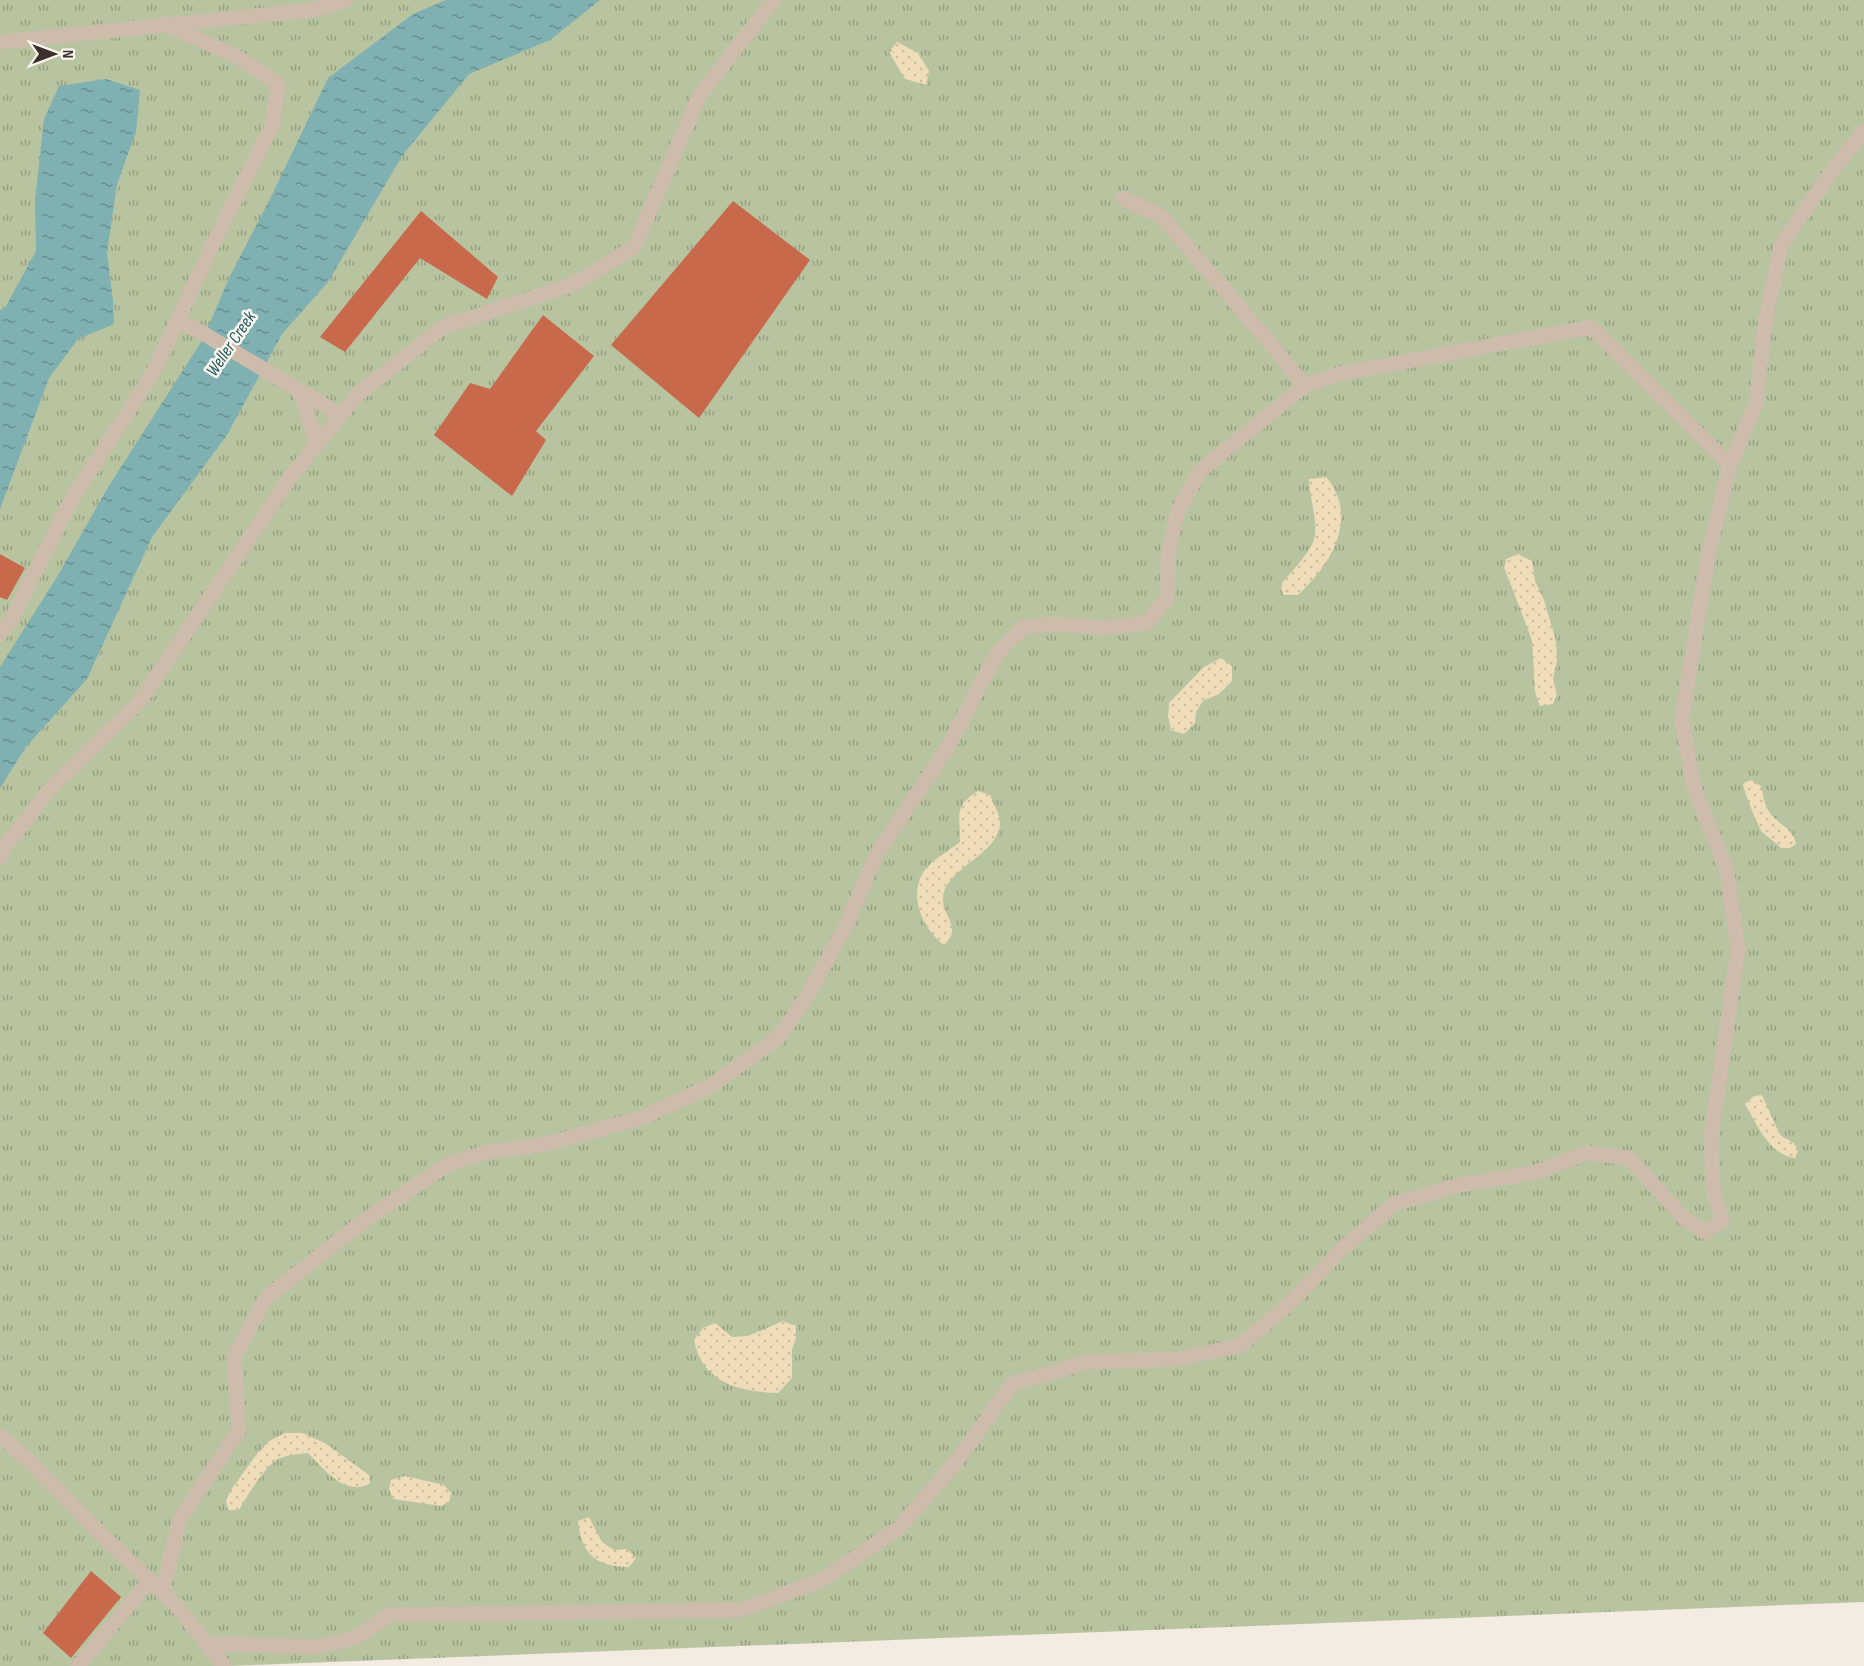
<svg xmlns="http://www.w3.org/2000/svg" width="1864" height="1666" font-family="'Sofia Sans Condensed',sans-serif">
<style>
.grass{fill:url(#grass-tufts)}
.sand{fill:url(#sand-dots)}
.water{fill:url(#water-ripples)}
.building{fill:#c8694b}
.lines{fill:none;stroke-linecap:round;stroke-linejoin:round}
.lane{stroke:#cdbbac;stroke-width:15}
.labels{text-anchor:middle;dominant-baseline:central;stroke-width:5;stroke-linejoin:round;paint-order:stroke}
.water-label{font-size:18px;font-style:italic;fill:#1f5a5e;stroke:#fbf5ee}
</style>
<defs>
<pattern id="grass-tufts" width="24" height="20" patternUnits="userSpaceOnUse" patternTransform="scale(1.5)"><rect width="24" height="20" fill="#b8c4a0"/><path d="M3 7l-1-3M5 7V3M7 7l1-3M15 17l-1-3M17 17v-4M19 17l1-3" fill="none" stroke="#97a083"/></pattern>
<pattern id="sand-dots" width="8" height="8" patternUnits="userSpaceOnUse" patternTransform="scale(1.5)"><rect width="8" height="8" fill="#efdcb8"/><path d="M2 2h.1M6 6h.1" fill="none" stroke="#cebd9e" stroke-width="1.8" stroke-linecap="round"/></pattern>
<pattern id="water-ripples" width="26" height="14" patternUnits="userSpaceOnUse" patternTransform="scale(1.5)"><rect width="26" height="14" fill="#7fb0b2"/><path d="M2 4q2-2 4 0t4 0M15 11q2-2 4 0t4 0" fill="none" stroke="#699091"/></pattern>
</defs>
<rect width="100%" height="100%" fill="#f4ebe1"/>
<!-- grass -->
<path class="grass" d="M0,0H1864V1602L229,1666H0Z"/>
<!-- sand -->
<g class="sand">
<path d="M897,42L918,53L929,71L926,85L905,79L889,52Z"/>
<path d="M1326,477C1360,517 1331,565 1298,595H1283L1281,585C1291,571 1313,551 1315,535C1317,516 1309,497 1309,479Z"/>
<path d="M1518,554L1532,561L1535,581L1544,600L1556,641L1557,661L1553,679L1557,695L1553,704L1540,706L1535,692L1532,640L1504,567L1506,559Z"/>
<path d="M1221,658L1232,666V681L1219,694L1203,701L1196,712L1195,723L1184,734L1171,730L1168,716L1169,703L1204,667Z"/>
<path d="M1751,780L1761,786C1763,794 1764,803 1768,810C1776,824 1793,827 1796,844L1790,848H1781C1775,842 1768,837 1762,832C1758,826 1743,790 1743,783Z"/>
<path d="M978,791L990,795C993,803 999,813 1000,821C1003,848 957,865 946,887C933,912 967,925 944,945C920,927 905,888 930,864C939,856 951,849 960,842C961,816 952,807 978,791Z"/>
<path d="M1762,1095L1780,1135L1794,1143L1798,1151L1795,1158C1769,1155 1757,1124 1745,1104L1754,1096Z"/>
<path d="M783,1321L796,1326V1338L792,1350V1378L778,1393C740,1392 702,1383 694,1340L703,1328L715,1323L732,1337L748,1336Z"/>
<path d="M285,1433H302L325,1443L369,1475L370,1484C344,1496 325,1470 308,1453C299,1454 289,1455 280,1458C266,1464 247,1496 239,1510H228L226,1501L231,1490L256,1455L269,1441Z"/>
<path d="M405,1476L444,1485L451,1493L449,1502L441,1506L393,1499L389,1489L391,1480Z"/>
<path d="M589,1517L602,1542L614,1550L627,1549L636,1558L629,1567C595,1566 582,1555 578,1521Z"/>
</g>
<!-- water -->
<g class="water">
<path d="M446,0H600L550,40L469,74L402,156L328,282L282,334L227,435L152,537L87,679L26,747L0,788V667L57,577L107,489L203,339L229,278L270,199L328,78L413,14Z"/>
<path d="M106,79L140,90L136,132L117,184L107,253L113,301L114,324L78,339L49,378L0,509V310L5,308L36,251L35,200L44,119L59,86Z"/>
</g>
<!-- building -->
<g class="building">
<path d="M733,201L810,260L699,418L611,345Z"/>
<path d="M421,211L498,277L487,299L420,258L345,352L320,337Z"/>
<path d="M543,315L594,356L536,431L546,440L512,496L434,435L470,383L490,389Z"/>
<path d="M0,554L25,568L7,600L0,597Z"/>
<path d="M91,1571L121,1597L71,1658L43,1633Z"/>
</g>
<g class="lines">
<!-- lane -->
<g class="lane">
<path d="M0,42L313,10L346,0"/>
<path d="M177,320L204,334L341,415"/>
<path d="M300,392L317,445"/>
<path d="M1730,465L1756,404L1765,323L1781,245L1832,171L1864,131"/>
<path d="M0,634L11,620L70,502L154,371L217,235L273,124L278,83L232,54L164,24"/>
<path d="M0,857L2,850L50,789L140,701L291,476L357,395L443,327L574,284L634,247L699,96L774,0"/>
<path d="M0,1436L30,1462L106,1539L176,1605L224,1666"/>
<path d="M162,1592L180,1519L239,1430L234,1357L266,1298L361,1223L445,1166L483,1153L551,1143L644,1117L712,1085L778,1038L808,995L848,921L876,855L948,747L996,655L1024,627L1054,624L1103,628L1147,623L1167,597L1168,556L1177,513L1200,471L1304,386L1270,343L1162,217L1123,198"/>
<path d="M206,1643L317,1647L355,1638L389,1615L741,1610L822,1580L899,1528L956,1462L1012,1384L1087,1362L1178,1359L1239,1346L1289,1304L1344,1247L1394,1204L1459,1185L1534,1173L1586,1153L1629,1158L1684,1218L1705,1232L1722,1221L1713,1189L1711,1137L1738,949L1727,871L1693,785L1682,719L1708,555L1730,465L1591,327L1339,374L1304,386"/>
<path d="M78,1666L150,1580"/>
</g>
</g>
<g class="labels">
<!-- water labels -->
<g class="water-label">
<text transform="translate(231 344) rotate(-56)">Weller Creek</text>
</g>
</g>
<!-- north arrow -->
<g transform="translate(54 54) rotate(90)" stroke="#fbf5ee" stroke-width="4.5" paint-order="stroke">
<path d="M0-4.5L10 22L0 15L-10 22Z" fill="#3b302b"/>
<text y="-9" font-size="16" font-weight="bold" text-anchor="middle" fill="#3b302b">N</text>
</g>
</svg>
